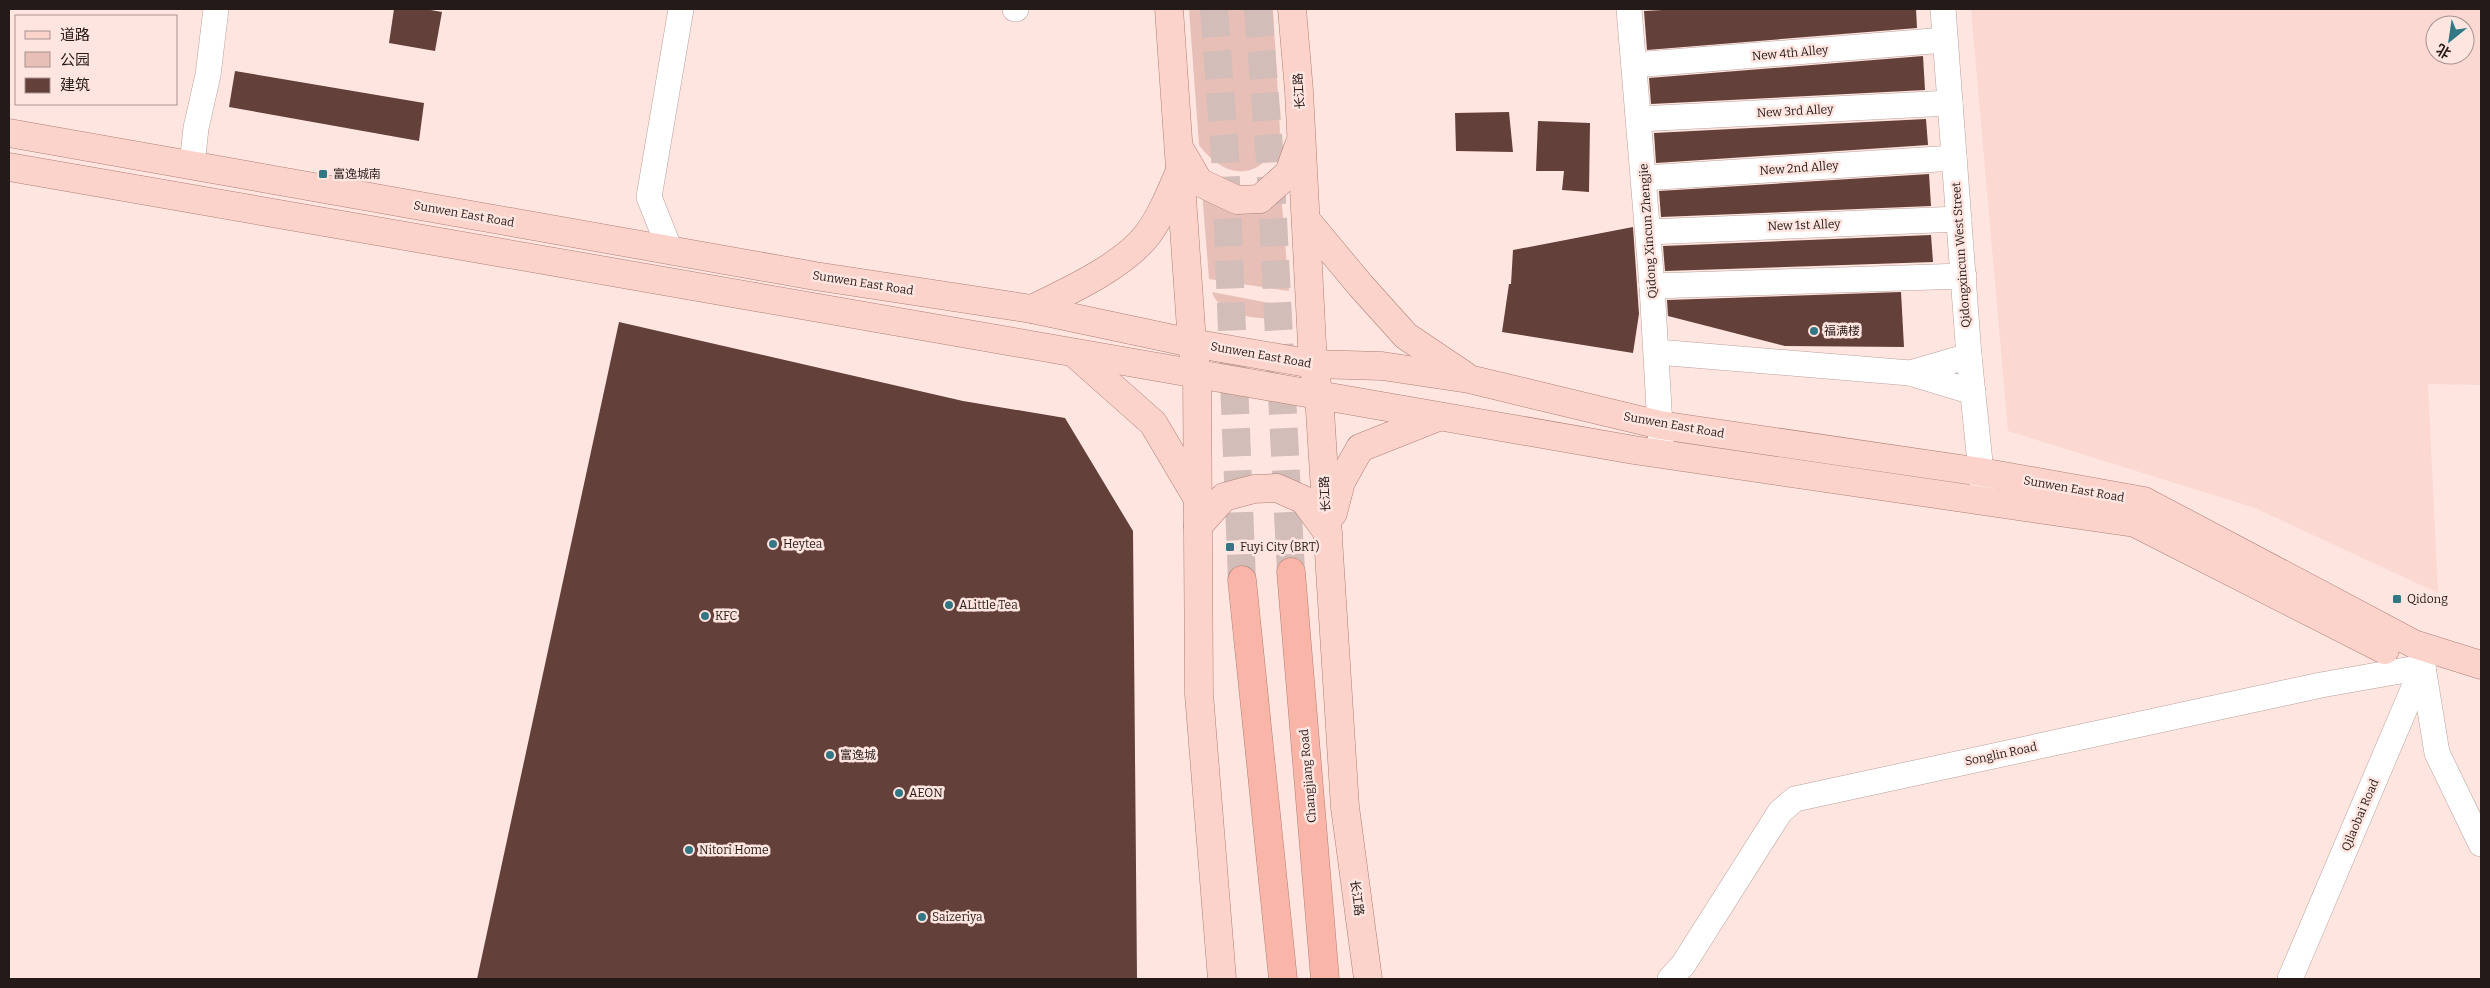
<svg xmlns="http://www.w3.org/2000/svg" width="2490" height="988" font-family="Bitter,'Noto Sans SC',serif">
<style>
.built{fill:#fbd8d1;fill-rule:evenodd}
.green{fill:#e7bfb6}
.building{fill:#634039}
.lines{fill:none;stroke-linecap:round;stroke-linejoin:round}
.highway-tunnel{stroke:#d3bdb8;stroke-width:28;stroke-dasharray:28 14;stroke-linecap:butt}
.minor-casing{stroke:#b9a19c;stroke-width:26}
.major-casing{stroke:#ae7f75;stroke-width:29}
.highway-casing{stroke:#ae7f75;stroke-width:29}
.minor{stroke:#fff;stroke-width:25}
.major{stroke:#fbd3ca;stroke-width:28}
.highway{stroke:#f9b5a7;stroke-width:28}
.poi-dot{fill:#317784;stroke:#ffe5e0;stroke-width:2}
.labels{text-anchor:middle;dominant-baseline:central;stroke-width:5;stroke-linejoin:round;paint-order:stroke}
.street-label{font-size:12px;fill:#241b19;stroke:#ffe5e0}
.poi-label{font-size:12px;fill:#241b19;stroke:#ffe5e0;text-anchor:start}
</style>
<rect width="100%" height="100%" fill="#ffe5e0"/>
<!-- built -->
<path class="built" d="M1971,9H2481V385L2428,384L2438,593L2255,508L2008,431ZM2435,25H2465V55H2435Z"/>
<!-- green -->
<g class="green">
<path d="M1189,9H1273L1280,132C1267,180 1228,184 1199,145Z"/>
<path d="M1202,191L1281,192L1289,291L1209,279Z"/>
<path d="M1212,292L1290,307L1280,318C1259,320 1219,316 1212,292Z"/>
</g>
<!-- building -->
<g class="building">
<path d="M394,9H425L442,12L435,51L389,43Z"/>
<path d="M1682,9H1916L1917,28L1647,50L1644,11Z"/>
<path d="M1923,56L1925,90L1651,104L1649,78Z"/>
<path d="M235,71L424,103L419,141L229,107Z"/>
<path d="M1509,112L1513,152L1456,151L1455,113Z"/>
<path d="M1926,119L1928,145L1656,163L1654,133Z"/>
<path d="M1538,121L1590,123L1589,192L1562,190L1564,171H1536Z"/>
<path d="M1929,174L1931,206L1661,217L1659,191Z"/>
<path d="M1633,227L1639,314L1633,353L1502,332L1509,284H1511L1513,250Z"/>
<path d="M1931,235L1933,262L1665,271L1663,246Z"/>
<path d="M1901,292L1904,347L1785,346L1668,316L1667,300Z"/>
<path d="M619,322L963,401L1065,418L1133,531L1137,979H477Z"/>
</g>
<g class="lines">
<!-- highway-tunnel -->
<g class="highway-tunnel">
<path d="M1214,9L1225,156L1242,580"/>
<path d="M1258,9L1270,160L1291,572"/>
</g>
<defs>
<g id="minor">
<path d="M1015,9H1016"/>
<path d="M1629,9L1652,286L1661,444"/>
<path d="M1943,9L1969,356L1983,491"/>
<path d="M1634,65L1945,40"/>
<path d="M1639,119L1950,103"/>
<path d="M192,165L196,128L208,75L216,9"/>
<path d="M1644,178L1954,158"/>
<path d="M1648,232L1959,219"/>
<path d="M670,250L649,197L681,9"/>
<path d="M1652,286L1964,276"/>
<path d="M1657,352L1910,373L1969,356"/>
<path d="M1910,373L1973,392"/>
<path d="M1670,979L1683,965L1780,812L1795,799L2321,685L2423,667L2437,753L2481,844"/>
<path d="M2290,979L2423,666"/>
</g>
<g id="major">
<path d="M1169,9L1192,343L1197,374L1199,694L1222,979"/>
<path d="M1292,9L1299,91L1313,364L1319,395L1345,807L1368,979"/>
<path d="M9,133L815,276L1032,309L1192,343L1313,364L1382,366L1469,379L1660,425L1981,472L2144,501L2414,644L2481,665"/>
<path d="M1181,151L1199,182L1237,200L1260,199L1289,173L1299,145"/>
<path d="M9,167L1634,450L2135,523L2385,650"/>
<path d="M1306,220L1361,286L1406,336L1464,375"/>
<path d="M1032,309C1067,292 1124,266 1148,234C1161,216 1170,194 1179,173"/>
<path d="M1074,353L1153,423L1198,499"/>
<path d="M1333,513L1341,482L1360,448L1438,417"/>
<path d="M1198,526L1224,497L1254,489L1277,488L1304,500L1328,533"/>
</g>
<g id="highway">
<path d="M1291,572L1325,979"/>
<path d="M1242,580L1283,979"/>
</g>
</defs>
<!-- minor casing -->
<use href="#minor" class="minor-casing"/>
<!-- major casing -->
<use href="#major" class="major-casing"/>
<!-- highway casing -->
<use href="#highway" class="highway-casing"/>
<!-- minor -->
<use href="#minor" class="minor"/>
<!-- major -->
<use href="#major" class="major"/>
<!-- highway -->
<use href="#highway" class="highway"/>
</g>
<!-- markers -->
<g class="poi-dot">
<rect x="318" y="169" width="10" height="10" rx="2.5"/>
<circle cx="1814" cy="331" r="5"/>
<circle cx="773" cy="544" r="5"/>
<rect x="1225" y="542" width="10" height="10" rx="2.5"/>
<rect x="2392" y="594" width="10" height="10" rx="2.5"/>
<circle cx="949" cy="605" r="5"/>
<circle cx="705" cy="616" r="5"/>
<circle cx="830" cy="755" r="5"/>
<circle cx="899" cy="793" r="5"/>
<circle cx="689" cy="850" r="5"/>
<circle cx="922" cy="917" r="5"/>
</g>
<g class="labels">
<!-- street labels -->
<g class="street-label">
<text transform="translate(1790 53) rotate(-5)">New 4th Alley</text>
<text transform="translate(1299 91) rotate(-94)">长江路</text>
<text transform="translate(1795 111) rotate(-3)">New 3rd Alley</text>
<text transform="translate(1799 168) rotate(-4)">New 2nd Alley</text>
<text transform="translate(464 214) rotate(10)">Sunwen East Road</text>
<text transform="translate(1804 225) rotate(-2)">New 1st Alley</text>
<text transform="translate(1648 231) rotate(-94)">Qidong Xincun Zhengjie</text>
<text transform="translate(1961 255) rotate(-94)">Qidongxincun West Street</text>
<text transform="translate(863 283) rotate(9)">Sunwen East Road</text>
<text transform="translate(1261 355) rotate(10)">Sunwen East Road</text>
<text transform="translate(1674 425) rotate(10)">Sunwen East Road</text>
<text transform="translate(2074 489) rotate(10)">Sunwen East Road</text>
<text transform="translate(1325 494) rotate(-93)">长江路</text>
<text transform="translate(2001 754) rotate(-12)">Songlin Road</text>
<text transform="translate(1308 776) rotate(-95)">Changjiang Road</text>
<text transform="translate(2360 815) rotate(-67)">Qilaobai Road</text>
<text transform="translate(1357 898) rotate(82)">长江路</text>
</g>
<!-- poi labels -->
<g class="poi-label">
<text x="333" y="174">富逸城南</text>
<text x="1824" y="331">福满楼</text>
<text x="783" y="544">Heytea</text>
<text x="1240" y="547">Fuyi City (BRT)</text>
<text x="2407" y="599">Qidong</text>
<text x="959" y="605">ALittle Tea</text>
<text x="715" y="616">KFC</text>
<text x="840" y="755">富逸城</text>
<text x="909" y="793">AEON</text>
<text x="699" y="850">Nitori Home</text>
<text x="932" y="917">Saizeriya</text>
</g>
</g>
<!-- border -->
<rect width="2490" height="988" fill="none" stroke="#241b19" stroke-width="20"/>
<!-- legend -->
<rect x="15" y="15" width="162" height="90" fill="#ffe5e0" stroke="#a79490"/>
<rect x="25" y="31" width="25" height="8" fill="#fbd3ca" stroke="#a79490"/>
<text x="60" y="40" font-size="15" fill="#241b19">道路</text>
<rect x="25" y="52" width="25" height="15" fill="#e7bfb6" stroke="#a79490"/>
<text x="60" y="65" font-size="15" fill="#241b19">公园</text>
<rect x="25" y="78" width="25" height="15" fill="#634039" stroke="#a79490"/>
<text x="60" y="90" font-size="15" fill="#241b19">建筑</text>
<!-- north arrow -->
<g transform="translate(2450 40) rotate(210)"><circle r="24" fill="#ffe5e0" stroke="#a79490"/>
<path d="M0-4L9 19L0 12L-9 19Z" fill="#317784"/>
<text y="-8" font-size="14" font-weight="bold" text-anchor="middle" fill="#241b19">北</text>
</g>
</svg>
